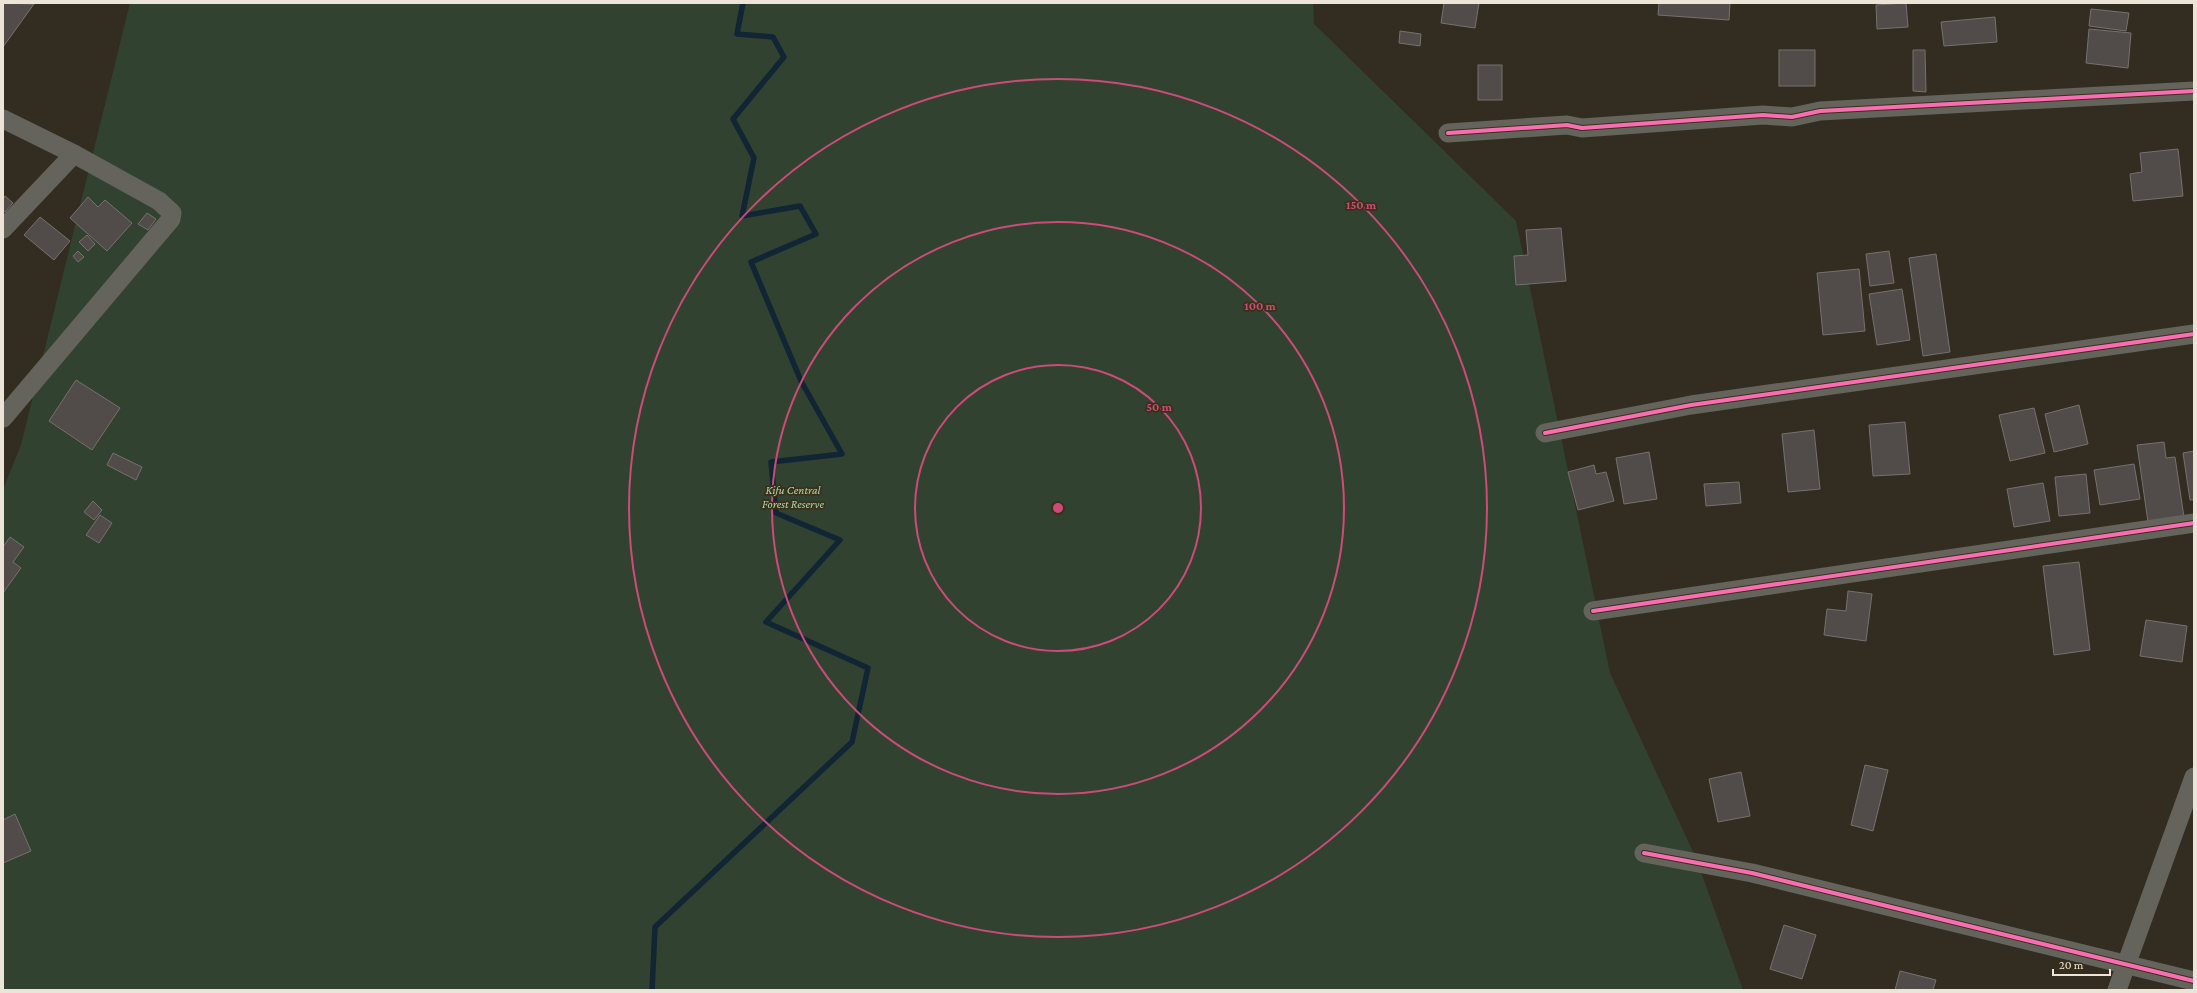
<svg xmlns="http://www.w3.org/2000/svg" width="2197" height="993" font-family="'Crimson Pro',serif">
<style>
.green{fill:#324231}
.lines{fill:none;stroke-linecap:round;stroke-linejoin:round}
.stream{stroke:#112535;stroke-width:5.5}
.building{fill:#514b4a;stroke:#76706f}
.minor{stroke:#64635c;stroke-width:19}
.cycleway-casing{stroke:#3b3019;stroke-width:6}
.cycleway{stroke:#f96db3;stroke-width:4}
.ring{fill:none;stroke:#cc4b7a;stroke-width:2}
.labels{text-anchor:middle;dominant-baseline:central;stroke-width:3.5;stroke-linejoin:round;paint-order:stroke}
.park-label{font-size:12px;font-style:italic;fill:#a9d7ad;stroke:#3b3019}
.centre{fill:#cc4b7a;stroke:#3b3019;stroke-width:2}
.ring-label{font-size:12px;text-anchor:middle;font-weight:bold;fill:#cc4b7a;stroke:#3b3019;stroke-width:3.5;stroke-linejoin:round;paint-order:stroke}
</style>
<rect width="100%" height="100%" fill="#332d21"/>
<!-- green -->
<path class="green" d="M130,3H1313L1314,24L1516,221L1610,673L1696,858L1743,990H3V489L21,445Z"/>
<g class="lines">
<!-- stream -->
<path class="stream" d="M652,990L655,927L852,742L868,668L766,622L840,540L776,513L771,462L842,454L801,381L751,262L816,234L800,206L742,216L754,158L733,119L784,57L773,37L737,34L743,3"/>
</g>
<!-- building -->
<g class="building">
<path d="M3,3L34,4L3,47Z"/>
<path d="M1444,3H1479L1475,28L1441,23Z"/>
<path d="M1659,3H1730L1729,20L1658,15Z"/>
<path d="M1906,3L1908,27L1877,29L1876,5Z"/>
<path d="M2091,9L2129,13L2126,31L2089,26Z"/>
<path d="M1995,17L1997,42L1944,46L1941,22Z"/>
<path d="M2089,29L2131,33L2128,68L2086,63Z"/>
<path d="M1400,31L1421,34L1420,46L1399,43Z"/>
<rect x="1779" y="50" width="36" height="36"/>
<path d="M1913,50H1925L1926,92L1913,91Z"/>
<rect x="1478" y="65" width="24" height="35"/>
<path d="M2178,149L2183,196L2133,201L2130,174L2142,172L2140,153Z"/>
<path d="M5,196L13,203L5,212L3,211V199Z"/>
<path d="M88,197L98,207L105,200L132,223L107,251L70,218Z"/>
<path d="M147,213L156,219L148,230L138,224Z"/>
<path d="M40,217L70,241L54,260L24,235Z"/>
<path d="M1561,228L1566,281L1516,285L1514,256L1528,255L1526,230Z"/>
<path d="M87,235L95,244L88,251L79,242Z"/>
<path d="M78,251L84,257L78,262L73,256Z"/>
<path d="M1889,251L1894,283L1870,286L1866,254Z"/>
<path d="M1936,254L1950,352L1923,356L1909,258Z"/>
<path d="M1859,269L1865,331L1823,335L1817,273Z"/>
<path d="M1902,289L1910,340L1877,345L1869,294Z"/>
<path d="M76,380L120,408L92,450L49,421Z"/>
<path d="M2079,405L2088,444L2054,452L2045,414Z"/>
<path d="M2034,408L2045,453L2010,461L1999,415Z"/>
<path d="M1905,422L1910,474L1873,476L1869,425Z"/>
<path d="M1814,430L1820,489L1788,492L1782,434Z"/>
<path d="M2164,442L2166,458L2175,457L2184,517L2148,522L2137,445Z"/>
<path d="M2194,451V500H2190L2183,453Z"/>
<path d="M1649,452L1657,499L1624,504L1616,458Z"/>
<path d="M113,453L142,467L136,480L107,465Z"/>
<path d="M2134,464L2140,499L2100,505L2094,470Z"/>
<path d="M1594,465L1596,474L1606,472L1614,501L1578,510L1568,472Z"/>
<path d="M2086,474L2090,513L2059,516L2055,477Z"/>
<path d="M1739,482L1741,503L1706,506L1704,484Z"/>
<path d="M2043,483L2050,521L2014,527L2007,489Z"/>
<path d="M93,501L102,510L94,520L84,512Z"/>
<path d="M100,515L112,523L99,543L86,535Z"/>
<path d="M10,537L24,547L13,562L21,568L3,593V547Z"/>
<path d="M2079,562L2090,650L2054,655L2043,566Z"/>
<path d="M1848,591L1872,594L1866,641L1824,635L1827,609L1846,611Z"/>
<path d="M2146,620L2187,626L2182,662L2140,656Z"/>
<path d="M1865,765L1888,770L1873,831L1851,825Z"/>
<path d="M1741,772L1750,816L1718,822L1709,779Z"/>
<path d="M15,814L31,851L3,863V820Z"/>
<path d="M1784,925L1816,935L1802,979L1770,969Z"/>
<path d="M1900,971L1936,980L1933,990H1895Z"/>
</g>
<g class="lines">
<!-- minor -->
<g class="minor">
<path d="M3,119L74,154L159,201L172,213L171,219L3,418"/>
<path d="M1448,133L1567,125L1582,128L1763,115L1792,117L1820,111L2194,91"/>
<path d="M3,229L74,154"/>
<path d="M1545,433L1691,405L2194,334"/>
<path d="M1593,611L2194,523"/>
<path d="M1644,853L1752,873L2194,981"/>
<path d="M2117,990L2194,777"/>
</g>
<defs>
<g id="cycleway">
<path d="M1448,133L1567,125L1582,128L1763,115L1792,117L1820,111L2194,91"/>
<path d="M1545,433L1691,405L2194,334"/>
<path d="M1593,611L2194,523"/>
<path d="M1644,853L1752,873L2194,981"/>
</g>
</defs>
<!-- cycleway casing -->
<use href="#cycleway" class="cycleway-casing"/>
<!-- cycleway -->
<use href="#cycleway" class="cycleway"/>
</g>
<!-- distance rings -->
<g class="ring">
<circle cx="1058" cy="508" r="143"/>
<circle cx="1058" cy="508" r="286"/>
<circle cx="1058" cy="508" r="429"/>
</g>
<g class="labels">
<!-- park labels -->
<g class="park-label">
<text x="793" y="490">Kifu Central<tspan x="793" dy="14">Forest Reserve</tspan></text>
</g>
</g>
<circle cx="1058" cy="508" r="6" class="centre"/>
<g class="ring-label">
<text x="1361" y="209">150 m</text>
<text x="1260" y="310">100 m</text>
<text x="1159" y="411">50 m</text>
</g>
<!-- border -->
<rect width="2197" height="993" fill="none" stroke="#ece5d7" stroke-width="8"/>
<!-- scale -->
<path d="M2053 969v6h57v-6" fill="none" stroke="#ece5d7" stroke-width="2"/>
<text x="2059" y="969" font-size="12" fill="#ece5d7" stroke="#3b3019" stroke-width="3" paint-order="stroke">20 m</text>
</svg>
